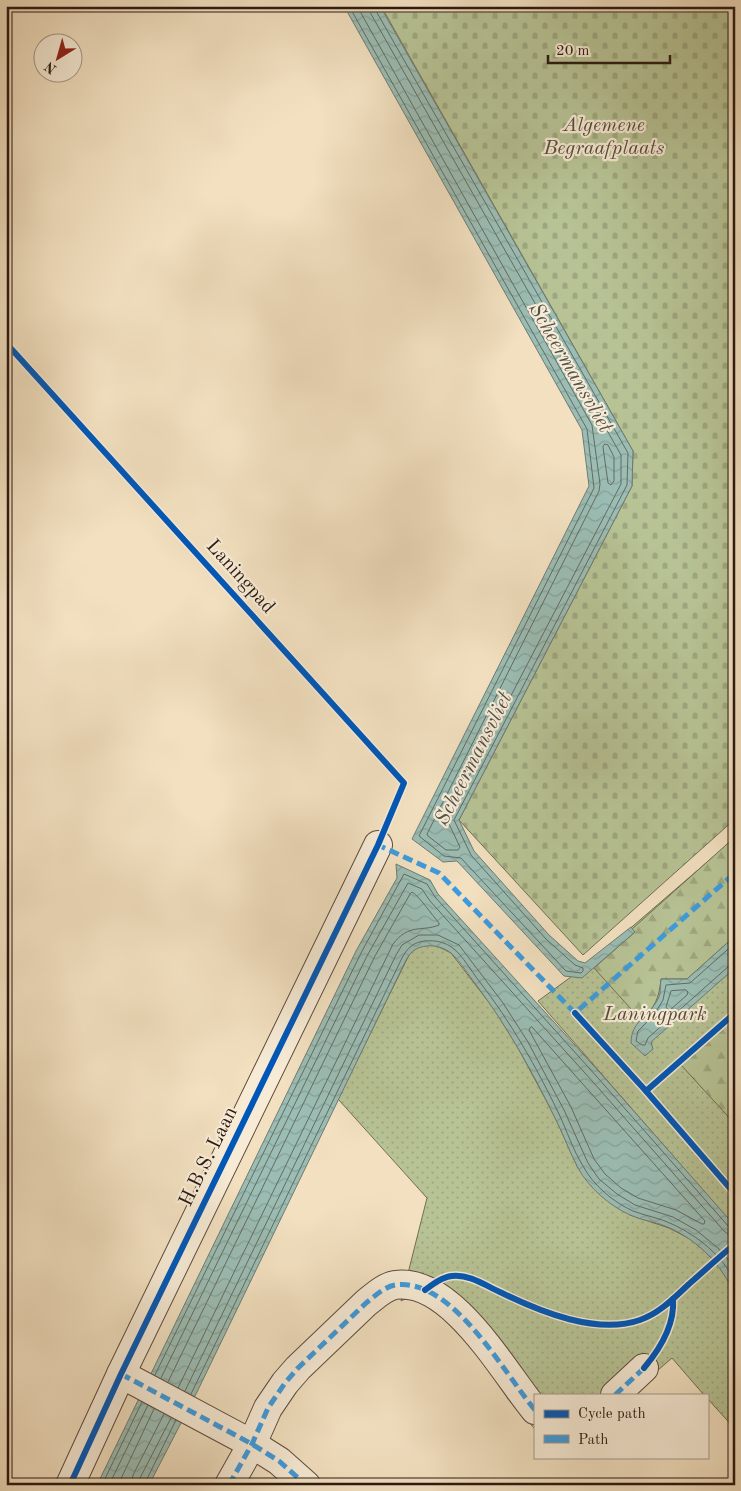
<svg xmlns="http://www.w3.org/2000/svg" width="741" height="1491" font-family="'Old Standard TT',serif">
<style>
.grass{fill:url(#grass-dots);stroke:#716e53}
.forest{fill:url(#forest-firs);stroke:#716e53}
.cemetery{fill:url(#cemetery-stones);stroke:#716e53}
.water{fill:url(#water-waves);stroke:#6e7b73}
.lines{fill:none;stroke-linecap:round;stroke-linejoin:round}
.shore{stroke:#636b62;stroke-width:1}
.street-casing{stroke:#5d4b3d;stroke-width:30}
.street{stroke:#f7ebd6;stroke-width:28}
.quiet{stroke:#3d9bde;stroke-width:5;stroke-dasharray:10 5;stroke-linecap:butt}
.cycleway-casing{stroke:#f7ebd6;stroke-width:9}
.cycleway{stroke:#0057b8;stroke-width:6}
.labels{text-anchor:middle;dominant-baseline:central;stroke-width:4.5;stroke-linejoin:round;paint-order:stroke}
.park-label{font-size:20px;font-style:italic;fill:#554c39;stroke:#f7ebd6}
.street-label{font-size:20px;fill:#2b1911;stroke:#f7ebd6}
.water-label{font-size:21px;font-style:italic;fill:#52524a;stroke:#f7ebd6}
</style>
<defs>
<pattern id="grass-dots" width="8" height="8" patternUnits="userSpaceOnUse" patternTransform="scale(1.25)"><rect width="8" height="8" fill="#b7c395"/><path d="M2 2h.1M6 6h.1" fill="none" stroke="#9ea77f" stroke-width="1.8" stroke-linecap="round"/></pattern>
<pattern id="forest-firs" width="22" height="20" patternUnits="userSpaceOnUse" patternTransform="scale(1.25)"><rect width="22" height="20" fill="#b7c395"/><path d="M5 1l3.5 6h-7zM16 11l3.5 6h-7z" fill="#9ea77f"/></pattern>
<pattern id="cemetery-stones" width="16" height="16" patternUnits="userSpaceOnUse" patternTransform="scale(1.25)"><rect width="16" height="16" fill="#b7c395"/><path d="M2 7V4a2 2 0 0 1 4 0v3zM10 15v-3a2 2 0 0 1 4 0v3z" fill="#9ea77f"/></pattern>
<pattern id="water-waves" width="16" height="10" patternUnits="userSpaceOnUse" patternTransform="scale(1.25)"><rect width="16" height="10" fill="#9bbdb4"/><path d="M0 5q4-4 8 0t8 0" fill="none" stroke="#86a29a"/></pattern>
</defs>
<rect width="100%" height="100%" fill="#f2e0c0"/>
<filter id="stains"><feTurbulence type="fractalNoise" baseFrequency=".004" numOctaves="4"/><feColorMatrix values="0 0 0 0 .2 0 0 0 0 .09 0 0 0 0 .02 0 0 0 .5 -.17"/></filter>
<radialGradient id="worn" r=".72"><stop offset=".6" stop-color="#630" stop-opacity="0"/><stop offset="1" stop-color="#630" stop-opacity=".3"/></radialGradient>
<!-- grass -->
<g class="grass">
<path d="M735,838V1227L538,1001L590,963Z"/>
<path d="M435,945L451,953L494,1009L518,1048L554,1115L578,1168L630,1215L669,1228L690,1239L711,1256L726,1276L735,1294V1429L707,1398V1395H704L672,1358L629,1395H535V1429L508,1399L492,1366L438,1306L407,1298L401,1301L427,1198L338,1099L410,953L420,946Z"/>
</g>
<!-- forest -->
<g class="forest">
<path d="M735,837V936L687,979H661C659,999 655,1007 641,1020L594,968L635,932L632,929Z"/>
<path d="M735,1016V1124L681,1065Z"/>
</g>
<!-- cemetery -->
<path class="cemetery" d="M381,6H735V819L583,955L459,820L632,486L633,451Z"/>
<!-- water -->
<g class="water">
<path d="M344,6H380L633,451L632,486L459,820L474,851L549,935L578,961L585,963L631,927L635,932L582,978L564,976L457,861L443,862L412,839L589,486L582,430Z"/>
<path d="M396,864L430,880L438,894L602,1075L735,1226V1294C721,1265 700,1242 670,1228C658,1222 643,1221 630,1215C610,1206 589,1188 578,1168C569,1151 563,1133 554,1116C532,1071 507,1026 477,986C469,976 461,962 451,953C445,948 435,945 427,946C417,947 411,951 406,960L197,1392L149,1485H97L356,951L397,878Z"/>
<path d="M735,936V968L651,1042L653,1049L645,1056L631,1043C631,1021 648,1018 658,999C661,994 660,986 661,979H687Z"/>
</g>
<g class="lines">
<!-- shore -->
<g class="shore">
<path d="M349,6L587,429L594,488L419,836L444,856L461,858L566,971L581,973L583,971V968L575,965L546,939L471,855L454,820L627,485L628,453L376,11V6"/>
<path d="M357,6L592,425L600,484L599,491L427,834L428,836L446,850H458L460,847L449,824V815L621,484V455L371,14L369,6"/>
<path d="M605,444L608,445L614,457V481L611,485L608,483L603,447Z"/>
<path d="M735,943L690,983L666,985L663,1000L654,1015L638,1031L636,1041L642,1045H645L648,1038L729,966L735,964"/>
<path d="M686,990L688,992L687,995L670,1010L667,1009L666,1007L671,991Z"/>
<path d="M532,1027L705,1221L704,1224H702L676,1210L638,1198L621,1188L605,1174L594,1159L571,1107L529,1030L530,1028Z"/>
<path d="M155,1375L361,953L404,874L427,884L435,897L598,1078L729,1227L735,1229"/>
<path d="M161,1378L367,956L408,883L422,889L430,901L593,1082L724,1231L728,1234L735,1235"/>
<path d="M168,1382L375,956L410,894L412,892C418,895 433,916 439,923V925C422,932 409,923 393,944L178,1388"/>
<path d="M185,1391L396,955L402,945L419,935H438L459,945L503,1003L528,1042L564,1110L588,1163L599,1179L617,1194L635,1205L673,1217L696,1230L718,1248L735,1268"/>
<path d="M191,1394L402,958C407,948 414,942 425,941C435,940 446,942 454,949C462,955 472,972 479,981C511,1022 537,1068 559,1114C567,1131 573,1150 583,1166C593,1185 613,1202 633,1211C646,1216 660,1218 672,1224C698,1236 723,1256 735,1282"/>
<path d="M102,1485L142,1402"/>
<path d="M109,1485L148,1405"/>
<path d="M118,1485L154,1409"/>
<path d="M131,1485L133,1475L164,1414"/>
<path d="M139,1485L140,1478L171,1418"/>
<path d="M145,1485L146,1481L176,1420"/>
</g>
<defs>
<g id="street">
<path d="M121,1374L252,1444L279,1461L306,1485"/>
<path d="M615,1395L644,1368"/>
<path d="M70,1485L121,1374L378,845"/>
<path d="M229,1485L252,1444L268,1408L285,1383L298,1368L366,1303C375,1296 384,1287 395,1285C452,1277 504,1373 535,1410"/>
</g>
</defs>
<!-- street casing -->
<use href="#street" class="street-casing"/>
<!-- street -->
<use href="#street" class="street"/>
<!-- quiet -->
<g class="quiet">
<path d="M377,847L378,845L439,873L575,1013L735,873"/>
<path d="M121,1374L252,1444L279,1461L306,1485"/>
<path d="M615,1395L644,1368"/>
<path d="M229,1485L252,1444L268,1408L285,1383L298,1368L366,1303C375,1296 384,1287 395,1285C452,1277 504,1373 535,1410"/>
</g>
<defs>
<g id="cycleway">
<path d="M6,343L404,783L378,845L121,1374L70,1485"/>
<path d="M575,1013L646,1091L735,1194"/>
<path d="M646,1091L735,1013"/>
<path d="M425,1290C433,1284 442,1277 452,1276C470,1274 486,1286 502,1293C541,1312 597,1335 640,1320C660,1313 674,1298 689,1284C704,1271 719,1257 735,1244"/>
<path d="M644,1368C660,1349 675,1325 673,1299"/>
</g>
</defs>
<!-- cycleway casing -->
<use href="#cycleway" class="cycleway-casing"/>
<!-- cycleway -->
<use href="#cycleway" class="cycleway"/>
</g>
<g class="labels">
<!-- park labels -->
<g class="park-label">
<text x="604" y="126">Algemene<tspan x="604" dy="23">Begraafplaats</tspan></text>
<text x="655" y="1015">Laningpark</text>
</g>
<!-- street labels -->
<g class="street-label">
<text transform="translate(240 577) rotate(48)">Laningpad</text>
<text transform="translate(209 1157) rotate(-64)">H.B.S. Laan</text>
</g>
<!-- water labels -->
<g class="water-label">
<text transform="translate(570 368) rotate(60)">Scheermansvliet</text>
<text transform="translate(474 759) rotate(-63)">Scheermansvliet</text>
</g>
</g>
<!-- margin -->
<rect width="741" height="1491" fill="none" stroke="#f2e0c0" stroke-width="25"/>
<rect x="8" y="8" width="726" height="1476" fill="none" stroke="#2b1911" stroke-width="2.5"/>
<rect x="12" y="12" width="716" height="1466" fill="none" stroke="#2b1911"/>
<!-- legend -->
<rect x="534" y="1394" width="175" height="65" fill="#f7ebd6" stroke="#a59787"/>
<rect x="544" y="1410" width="25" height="8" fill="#0057b8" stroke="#a59787"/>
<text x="578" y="1418" font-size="15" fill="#2b1911">Cycle path</text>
<rect x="544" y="1435" width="25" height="8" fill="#3d9bde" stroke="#a59787"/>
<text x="578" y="1444" font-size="15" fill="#2b1911">Path</text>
<!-- north arrow -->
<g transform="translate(58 58) rotate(217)"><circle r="24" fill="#f7ebd6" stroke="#a59787"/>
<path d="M0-4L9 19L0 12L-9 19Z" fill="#8f2418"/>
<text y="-8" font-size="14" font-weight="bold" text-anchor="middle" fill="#2b1911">N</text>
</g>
<!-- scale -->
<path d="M548 55v8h122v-8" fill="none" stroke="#2b1911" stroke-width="2.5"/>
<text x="556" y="55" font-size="15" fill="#2b1911" stroke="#f7ebd6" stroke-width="4" paint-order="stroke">20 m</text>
<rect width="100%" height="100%" filter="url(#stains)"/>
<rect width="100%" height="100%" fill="url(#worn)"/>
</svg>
